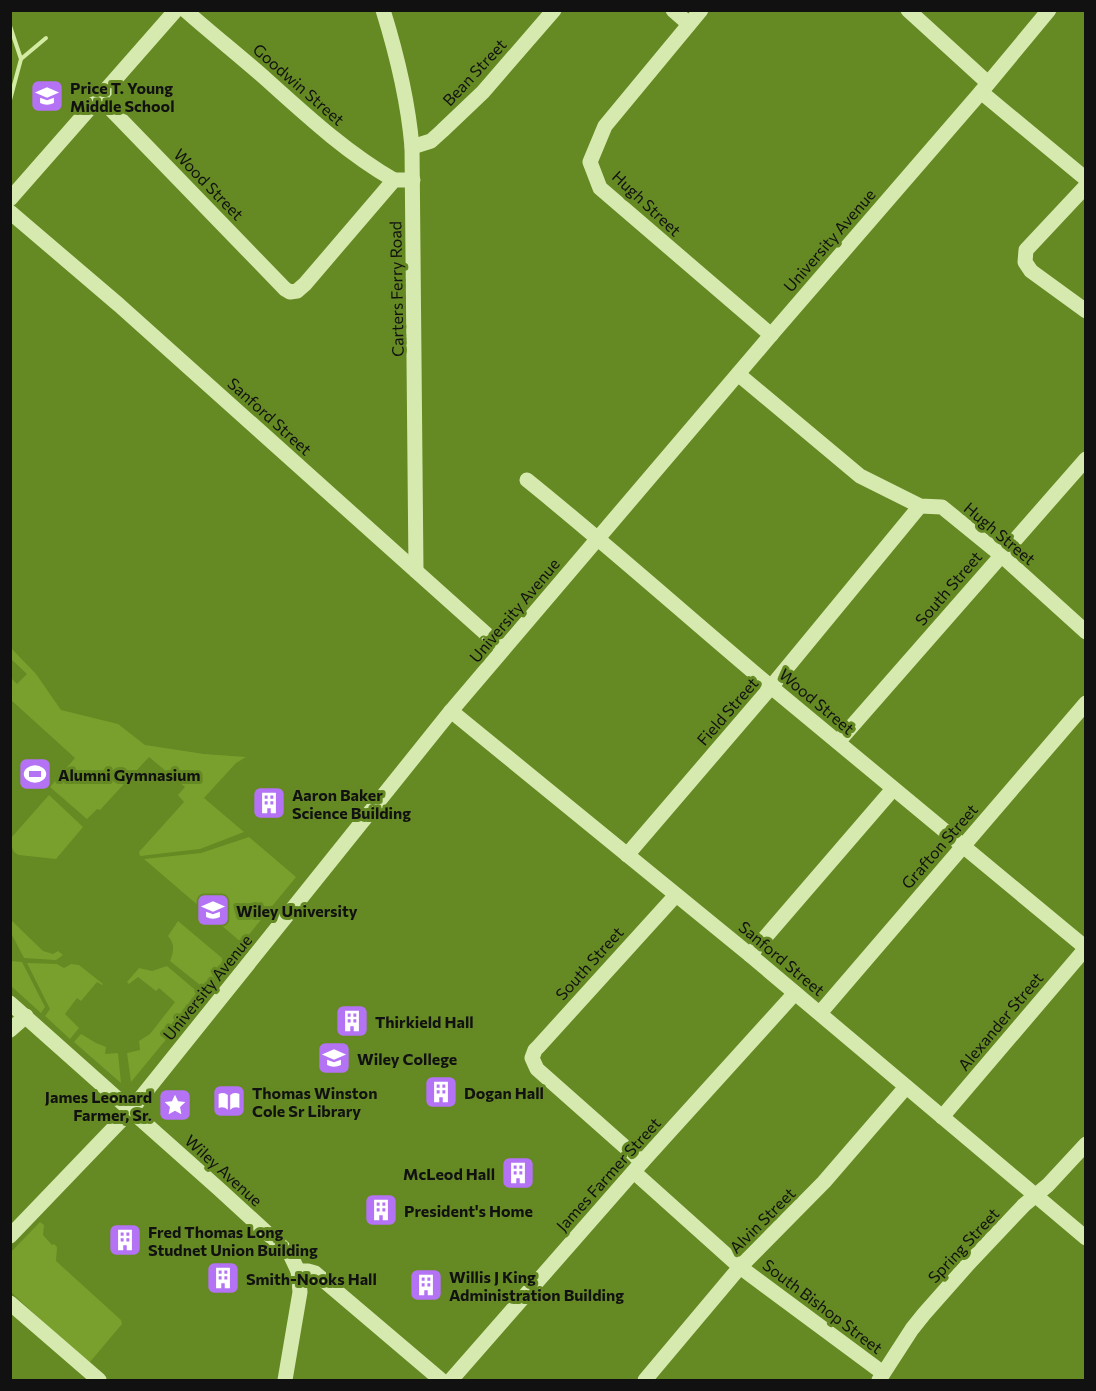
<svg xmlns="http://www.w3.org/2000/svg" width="1096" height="1391" font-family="Commissioner,sans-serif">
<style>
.green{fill:#79a02d}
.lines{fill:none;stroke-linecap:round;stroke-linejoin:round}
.stream{stroke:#d3eba3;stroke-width:4}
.minor{stroke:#d6eaaf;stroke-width:15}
.labels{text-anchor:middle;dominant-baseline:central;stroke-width:6;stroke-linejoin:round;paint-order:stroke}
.street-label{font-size:16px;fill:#111;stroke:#658923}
.poi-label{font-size:16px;font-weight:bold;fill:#111;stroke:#658923;text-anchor:start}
</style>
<rect width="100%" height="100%" fill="#658923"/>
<!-- green -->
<g class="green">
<path d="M11,648L36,674L61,710L118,724L145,745L204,754L246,757L236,763L204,798L244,832L200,849L140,856L139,852L184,802L178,795L185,787L149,757L100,810L97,809L87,819L50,787L75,758L11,700V678L17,684L27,674L11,659Z"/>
<path d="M49,795L83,827L56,859L19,855C11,852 12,846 11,838Z"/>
<path d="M249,837L296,877L242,943L144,859L201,853Z"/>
<path d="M11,920L43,951L53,954L58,951L63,955L56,960L24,958L11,933Z"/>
<path d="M178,921L222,958L223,969L208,988L205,989L170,961C174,951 175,944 168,936Z"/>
<path d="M11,961L22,962L45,1007L41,1013L11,986Z"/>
<path d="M27,963L57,964L64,968L71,964L79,965L103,984L102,985L97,982L81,1001L77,998L65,1014L79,1028L70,1039L45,1016L50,1009Z"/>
<path d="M167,966L200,994L201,997L131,1082L127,1053L140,1050L139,1041L150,1034L175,1002L159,988L156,991L138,977L129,984L127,982L139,968L152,971Z"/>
<path d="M81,1034L96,1043L106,1047L105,1054L118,1053L121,1083L74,1042Z"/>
<path d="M40,1222L44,1225L43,1235L52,1245L54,1244L57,1247L56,1261L121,1320L122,1324L90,1362L85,1361L11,1292L10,1253Z"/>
</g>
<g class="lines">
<!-- stream -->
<g class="stream">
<path d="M10,26L21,59L10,100"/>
<path d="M21,59L46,38"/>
</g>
<!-- minor -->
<g class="minor">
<path d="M185,10C212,34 240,56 267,80C307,116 347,153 394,180"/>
<path d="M383,10C397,55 408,101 412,147L416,571"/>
<path d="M673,10L689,24"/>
<path d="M701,10L605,126L590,162L600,188L771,335"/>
<path d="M908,10L988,83"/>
<path d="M981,92L1086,179"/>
<path d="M99,97L285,289L290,292L297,291L305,284L394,180H413"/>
<path d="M412,147L431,141L442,131L483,92L554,10"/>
<path d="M1086,186L1026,250L1025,262L1031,271L1086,311"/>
<path d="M10,199L176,10"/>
<path d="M10,212L119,305L503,649"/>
<path d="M738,374L860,476L920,506L942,507L1001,555L1086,632"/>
<path d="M527,480C610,547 689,618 770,686C875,774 981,860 1086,948"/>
<path d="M451,711L750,955L1086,1238"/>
<path d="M838,742L1086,459"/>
<path d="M627,855L771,687L920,506"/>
<path d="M750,955L893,789"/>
<path d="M10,1003L219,1189L290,1254L298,1271L300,1292L285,1380"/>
<path d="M820,1013L1086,703"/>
<path d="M10,1030L26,1016"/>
<path d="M942,1117L1086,948"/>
<path d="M642,1162L537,1069L532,1058L535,1050L539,1046L676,895"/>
<path d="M634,1172L740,1267L883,1373"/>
<path d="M10,1236L131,1110L451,711L771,335L981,92L1049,10"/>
<path d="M298,1271H308L315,1273L441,1380"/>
<path d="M10,1303L99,1380"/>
<path d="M451,1380L642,1162L795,993"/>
<path d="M645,1380L740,1267L824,1182L906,1087"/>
<path d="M879,1380L912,1329L924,1314L970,1262L1024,1205L1048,1185L1086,1144"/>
</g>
</g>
<!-- icons -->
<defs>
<symbol id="school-square" viewBox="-11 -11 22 22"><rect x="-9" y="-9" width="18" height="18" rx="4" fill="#b472f5" stroke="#658923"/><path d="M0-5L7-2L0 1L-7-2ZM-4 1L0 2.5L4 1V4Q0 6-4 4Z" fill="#fff"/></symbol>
<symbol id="stadium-square" viewBox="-11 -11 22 22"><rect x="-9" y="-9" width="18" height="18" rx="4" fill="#b472f5" stroke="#658923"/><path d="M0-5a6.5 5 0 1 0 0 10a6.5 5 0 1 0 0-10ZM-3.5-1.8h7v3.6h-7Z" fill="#fff"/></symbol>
<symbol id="building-square" viewBox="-11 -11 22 22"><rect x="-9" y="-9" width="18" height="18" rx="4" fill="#b472f5" stroke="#658923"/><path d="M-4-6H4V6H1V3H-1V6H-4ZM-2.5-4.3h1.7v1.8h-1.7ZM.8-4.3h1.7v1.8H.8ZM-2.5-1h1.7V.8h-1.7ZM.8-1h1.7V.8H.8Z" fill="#fff"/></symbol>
<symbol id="university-square" viewBox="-11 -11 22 22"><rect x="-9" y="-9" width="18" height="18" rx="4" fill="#b472f5" stroke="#658923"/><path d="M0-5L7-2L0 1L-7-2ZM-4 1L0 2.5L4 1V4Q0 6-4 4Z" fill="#fff"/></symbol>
<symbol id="library-square" viewBox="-11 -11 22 22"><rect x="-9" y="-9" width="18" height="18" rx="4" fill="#b472f5" stroke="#658923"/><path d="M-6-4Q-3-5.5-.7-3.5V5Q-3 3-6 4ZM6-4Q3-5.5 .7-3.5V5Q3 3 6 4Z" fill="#fff"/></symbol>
<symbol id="sight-square" viewBox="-11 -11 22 22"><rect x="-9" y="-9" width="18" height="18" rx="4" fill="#b472f5" stroke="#658923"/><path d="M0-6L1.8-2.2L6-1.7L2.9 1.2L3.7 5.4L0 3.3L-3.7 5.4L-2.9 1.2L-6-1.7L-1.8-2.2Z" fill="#fff"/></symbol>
</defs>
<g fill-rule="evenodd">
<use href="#school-square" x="28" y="77" width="38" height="38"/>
<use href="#stadium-square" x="16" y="755" width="38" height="38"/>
<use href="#building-square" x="250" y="784" width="38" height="38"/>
<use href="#university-square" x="194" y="891" width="38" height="38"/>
<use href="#building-square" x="333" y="1002" width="38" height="38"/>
<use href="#school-square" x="315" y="1039" width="38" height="38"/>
<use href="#building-square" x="422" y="1073" width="38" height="38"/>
<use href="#library-square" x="210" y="1082" width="38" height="38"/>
<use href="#sight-square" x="156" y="1086" width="38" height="38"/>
<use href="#building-square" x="499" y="1154" width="38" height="38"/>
<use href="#building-square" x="362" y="1191" width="38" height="38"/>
<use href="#building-square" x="106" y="1221" width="38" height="38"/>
<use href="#building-square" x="204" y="1259" width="38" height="38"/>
<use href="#building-square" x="407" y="1266" width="38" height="38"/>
</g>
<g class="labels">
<!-- street labels -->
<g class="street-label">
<text transform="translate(474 72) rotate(-47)">Bean Street</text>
<text transform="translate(299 84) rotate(41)">Goodwin Street</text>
<text transform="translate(209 184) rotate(46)">Wood Street</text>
<text transform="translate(647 203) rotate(43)">Hugh Street</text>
<text transform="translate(829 240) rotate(-49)">University Avenue</text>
<text transform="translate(396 289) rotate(-91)">Carters Ferry Road</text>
<text transform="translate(270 416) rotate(42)">Sanford Street</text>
<text transform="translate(1000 533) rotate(40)">Hugh Street</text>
<text transform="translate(948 588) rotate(-49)">South Street</text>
<text transform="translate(514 610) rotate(-50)">University Avenue</text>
<text transform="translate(817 701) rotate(40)">Wood Street</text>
<text transform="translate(727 711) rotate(-49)">Field Street</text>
<text transform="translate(939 846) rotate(-49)">Grafton Street</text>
<text transform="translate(782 958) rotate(40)">Sanford Street</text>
<text transform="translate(589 963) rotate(-48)">South Street</text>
<text transform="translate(207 987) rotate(-51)">University Avenue</text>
<text transform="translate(1000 1021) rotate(-50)">Alexander Street</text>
<text transform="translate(224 1170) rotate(42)">Wiley Avenue</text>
<text transform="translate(608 1174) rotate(-48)">James Farmer Street</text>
<text transform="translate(762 1220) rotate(-45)">Alvin Street</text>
<text transform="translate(963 1245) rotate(-47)">Spring Street</text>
<text transform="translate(823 1306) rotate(37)">South Bishop Street</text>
</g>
<!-- poi labels -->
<g class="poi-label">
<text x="70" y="87">Price T. Young<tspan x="70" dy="18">Middle School</tspan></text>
<text x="58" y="774">Alumni Gymnasium</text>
<text x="292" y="794">Aaron Baker<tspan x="292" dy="18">Science Building</tspan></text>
<text x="236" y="910">Wiley University</text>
<text x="375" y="1021">Thirkield Hall</text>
<text x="357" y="1058">Wiley College</text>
<text x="252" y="1092">Thomas Winston<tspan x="252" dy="18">Cole Sr Library</tspan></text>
<text x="464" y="1092">Dogan Hall</text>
<text x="152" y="1096" text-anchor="end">James Leonard<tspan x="152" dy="18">Farmer, Sr.</tspan></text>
<text x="495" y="1173" text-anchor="end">McLeod Hall</text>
<text x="404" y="1210">President's Home</text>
<text x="148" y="1231">Fred Thomas Long<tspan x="148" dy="18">Studnet Union Building</tspan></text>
<text x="449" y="1276">Willis J King<tspan x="449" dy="18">Administration Building</tspan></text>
<text x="246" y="1278">Smith-Nooks Hall</text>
</g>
</g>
<!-- border -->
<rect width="1096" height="1391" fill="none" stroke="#111111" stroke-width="24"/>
</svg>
